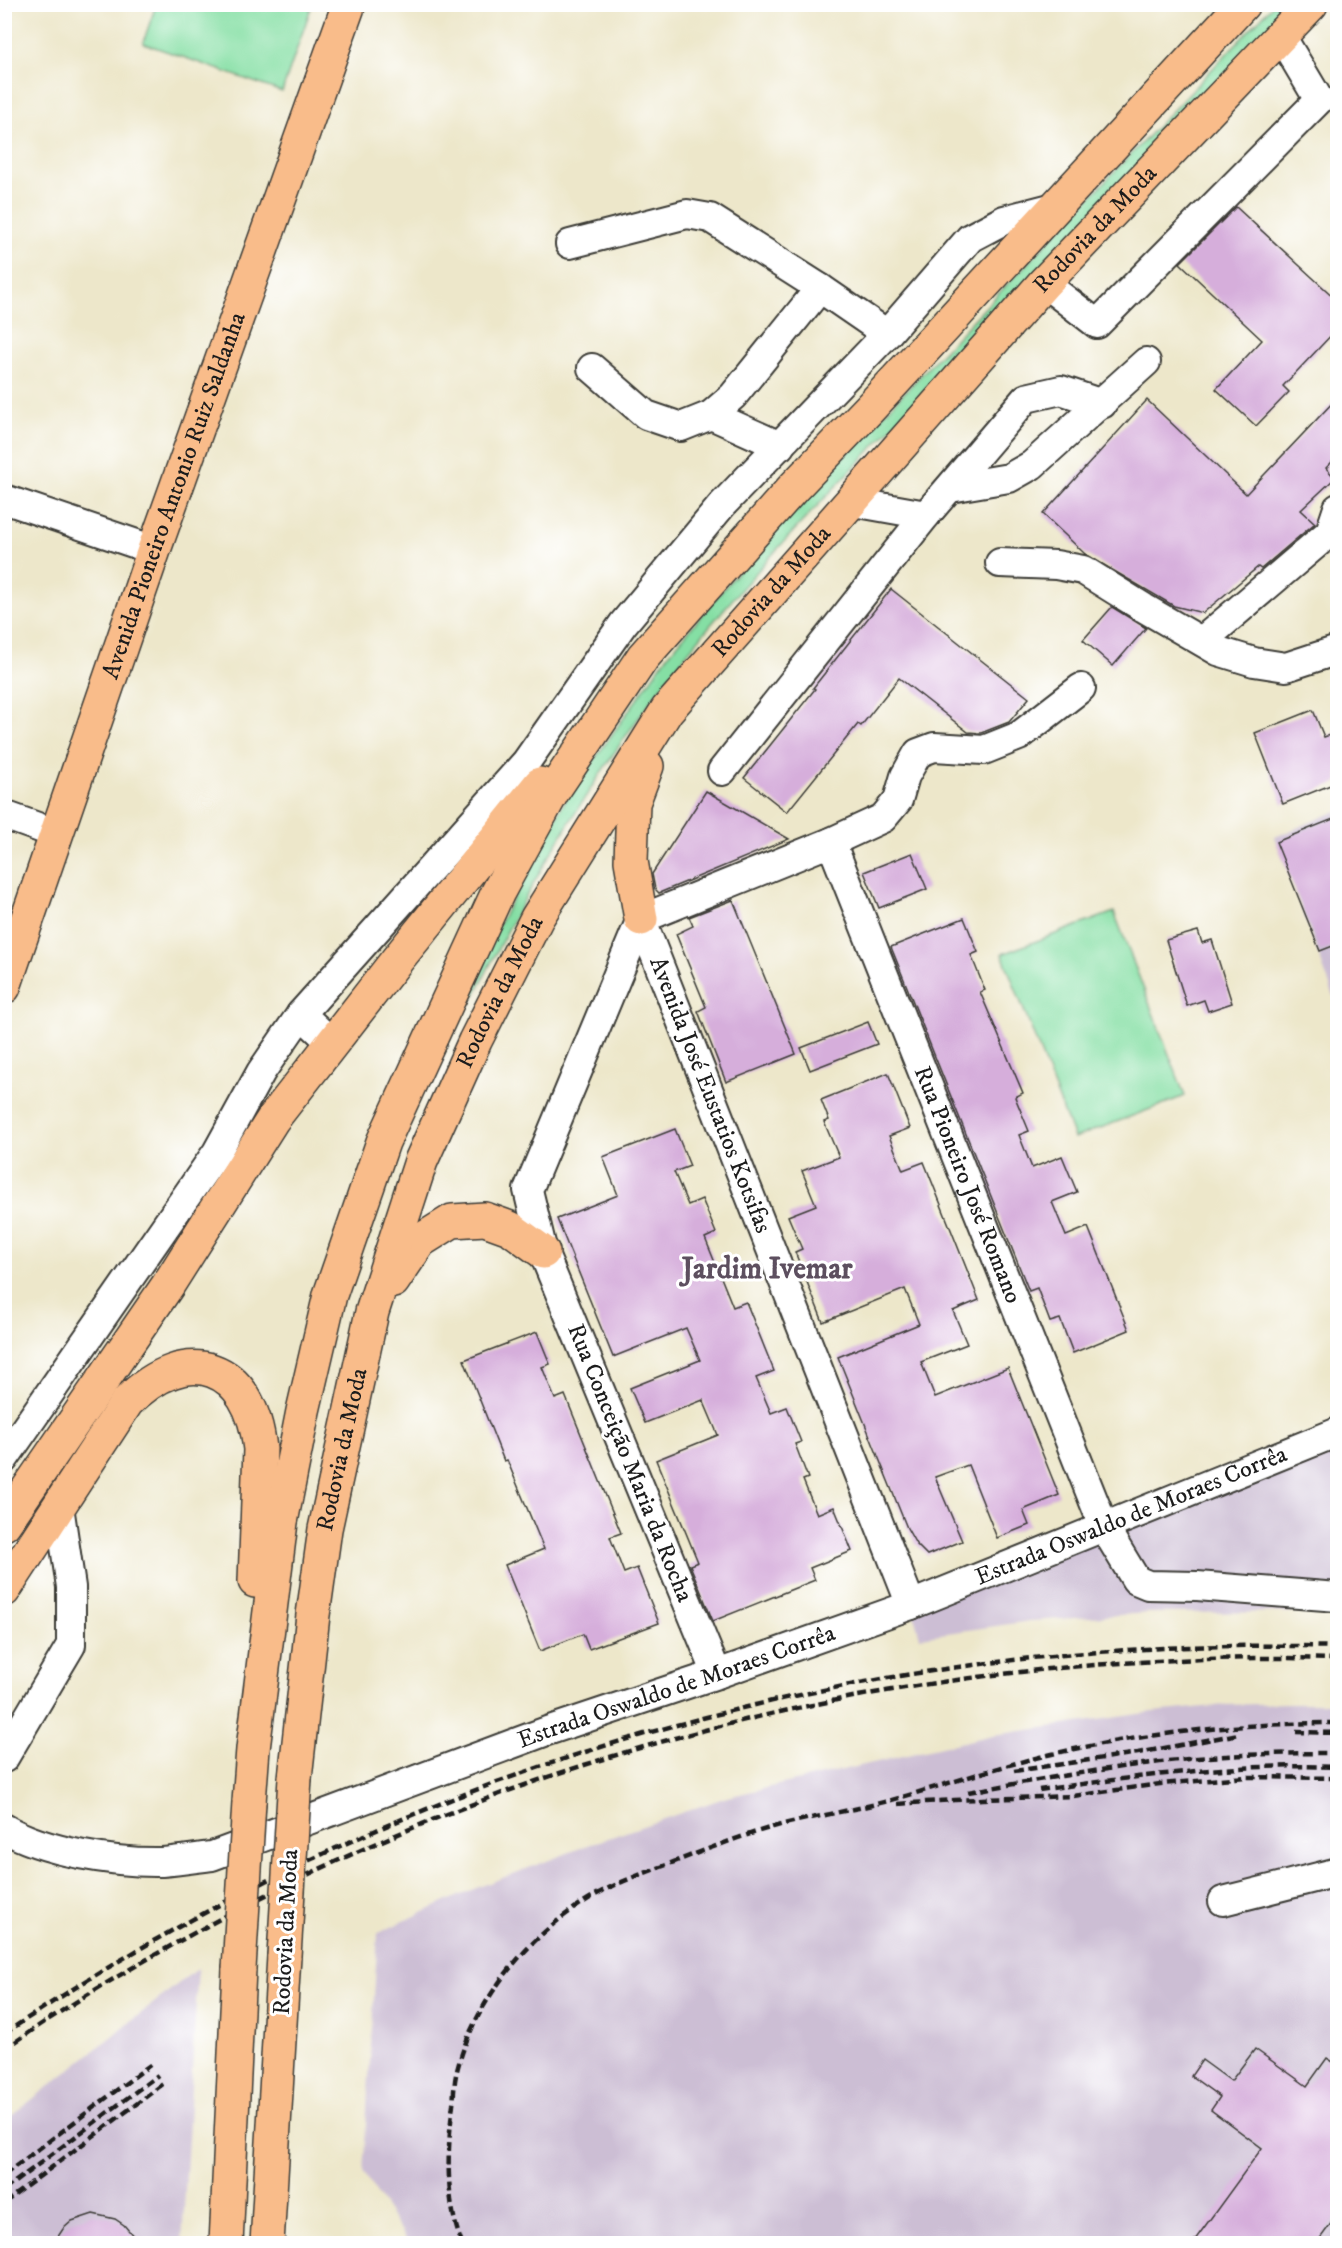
<svg xmlns="http://www.w3.org/2000/svg" width="1342" height="2248" font-family="'IM FELL DW Pica',serif">
<style>
.industrial{fill:#ccbed4}
.green{fill:#85dfa4;stroke:#507e60;stroke-width:1.5}
.building{fill:#d6aedb}
.lines{fill:none;stroke-linecap:round;stroke-linejoin:round}
.minor-casing{stroke:#3b3a36;stroke-width:32}
.major-casing{stroke:#3b3a36;stroke-width:36}
.highway-casing{stroke:#3b3a36;stroke-width:36}
.minor{stroke:#fff;stroke-width:28}
.major{stroke:#f9bc8a;stroke-width:33}
.highway{stroke:#f9bc8a;stroke-width:33}
.rail{stroke:#1c1c1c;stroke-width:4.5;stroke-dasharray:9 4.5;stroke-linecap:butt}
.highway-bridge-casing{stroke:#3b3a36;stroke-width:36;stroke-linecap:butt}
.highway-bridge{stroke:#f9bc8a;stroke-width:33}
.labels{text-anchor:middle;dominant-baseline:central;stroke-width:6;stroke-linejoin:round;paint-order:stroke}
.street-label{font-size:24px;fill:#1c1c1c;stroke:#fff}
.district-label{font-size:30px;font-weight:bold;fill:#5d4f5f;stroke:#fff}
</style>
<rect width="100%" height="100%" fill="#fff"/>
<filter id="ink" filterUnits="userSpaceOnUse"><feTurbulence type="fractalNoise" baseFrequency=".0167" numOctaves="2"/><feDisplacementMap in="SourceGraphic" scale="12" xChannelSelector="R" yChannelSelector="G"/><feConvolveMatrix kernelMatrix="1 2 1 2 8 2 1 2 1" color-interpolation-filters="sRGB"/></filter>
<filter id="wash" filterUnits="userSpaceOnUse"><feTurbulence type="fractalNoise" baseFrequency=".008" numOctaves="4" result="noise"/><feDisplacementMap in="SourceGraphic" scale="24" xChannelSelector="R" yChannelSelector="G"/><feGaussianBlur stdDeviation="1.35" result="paint"/><feColorMatrix in="noise" values="0 0 0 0 0 0 0 0 0 0 0 0 0 0 0 0 0 1.4 0 .05"/><feComposite in="paint" operator="in"/></filter>
<g filter="url(#wash)">
<rect width="100%" height="100%" fill="#ede7ca"/>
<!-- industrial -->
<g class="industrial">
<path d="M1337,811V1005L1275,837Z"/>
<path d="M1337,1432V1612L1149,1613L1030,1621L920,1637L911,1605Z"/>
<path d="M1287,1703H1337V2243H409L363,2173L378,1933L474,1889L591,1844L727,1797L993,1735L1153,1712L1225,1705Z"/>
<path d="M198,1968L182,2243L5,2244V2121Z"/>
</g>
<!-- green -->
<g class="green">
<path d="M156,5V4L312,5L282,92L143,43Z"/>
<path d="M1273,5H1294C1179,126 1064,247 949,368C856,466 758,563 674,670C596,772 530,881 474,997L463,991L565,801L666,658L766,538Z"/>
<path d="M1114,912L1185,1096L1074,1138L1002,954Z"/>
</g>
<g id="blocks">
<!-- building -->
<g class="building">
<path d="M1236,207L1338,301V328L1283,386L1289,392L1256,426L1216,389L1262,340L1180,263Z"/>
<path d="M1338,397V456L1326,468L1335,478L1301,510L1315,523L1261,569L1258,567L1203,613L1174,606L1085,554L1043,514L1147,400L1246,494Z"/>
<path d="M891,589L1029,698L1009,722L981,733L968,732L899,678L861,726L858,724L787,812L744,778L815,689L813,688Z"/>
<path d="M1112,607L1146,628L1113,666L1083,640Z"/>
<path d="M1313,710L1324,737L1338,732V782L1283,804L1255,733Z"/>
<path d="M706,791L789,839L659,893L655,889L652,874Z"/>
<path d="M1338,817V944L1320,951L1276,842Z"/>
<path d="M912,853L927,889L879,908L864,872Z"/>
<path d="M733,900L796,1054L726,1082L698,1011L706,1007L676,934L693,926L689,917Z"/>
<path d="M964,918L978,952L971,955L985,990L980,992L1023,1093L1015,1097L1029,1131L1019,1135L1032,1168L1062,1156L1077,1192L1052,1202L1066,1236L1088,1227L1129,1330L1073,1353L1060,1319L1050,1322L1037,1288L1029,1291L891,947Z"/>
<path d="M1198,931L1202,943L1212,940L1232,1003L1208,1011L1204,1000L1187,1006L1166,940Z"/>
<path d="M868,1022L877,1044L810,1070L801,1048Z"/>
<path d="M888,1073L910,1128L889,1136L903,1170L924,1162L979,1300L953,1311L967,1344L921,1362L935,1397L1008,1368L1059,1495L1023,1510L1029,1525L997,1538L968,1465L935,1477L962,1541L927,1555L916,1544L907,1528L838,1357L919,1324L905,1289L823,1322L795,1252L802,1249L788,1216L816,1205L802,1171L839,1157L824,1122L829,1120L821,1100Z"/>
<path d="M675,1129L690,1166L674,1172L688,1205L702,1199L716,1233L705,1238L733,1307L746,1302L774,1371L756,1378L771,1413L787,1407L801,1442L795,1444L808,1478L803,1480L817,1514L834,1507L852,1551L810,1568L815,1580L713,1621L690,1565L698,1562L656,1460L718,1435L703,1400L645,1423L630,1388L700,1360L686,1328L613,1357L557,1219L618,1195L603,1157Z"/>
<path d="M537,1332L550,1364L542,1367L555,1399L565,1395L621,1533L610,1537L624,1573L637,1568L659,1623L589,1649L583,1634L540,1651L505,1565L544,1549L507,1460L504,1461L464,1360Z"/>
<path d="M1255,2049L1307,2086L1327,2058L1338,2065V2214L1316,2244H1192L1262,2148L1211,2110L1220,2097L1191,2076L1202,2060L1231,2081Z"/>
<path d="M93,2214L115,2219L124,2225L140,2244H53L63,2229L72,2221Z"/>
</g>
</g>
</g>
<g filter="url(#ink)">
<use href="#blocks" fill-opacity="0" stroke="#3b3a36" stroke-width="1.5"/>
<g class="lines">
<defs>
<g id="minor">
<path d="M570,244L687,214L710,218L820,288L887,334"/>
<path d="M1044,283L1097,324L1319,100L1281,36"/>
<path d="M592,368L646,415L681,427L711,415L733,396L820,288"/>
<path d="M711,415L780,446"/>
<path d="M950,488L1009,478L1032,465L1146,362"/>
<path d="M4,499L154,550"/>
<path d="M853,502L926,515"/>
<path d="M1000,563L1056,565L1083,570L1144,608L1218,651L1254,662L1286,667L1338,650"/>
<path d="M1202,641L1330,532L1338,508"/>
<path d="M722,771L926,515L1026,398L1061,390L1102,404"/>
<path d="M4,815L57,834"/>
<path id="s1" d="M831,842L1104,1527L1136,1580L1148,1585L1197,1586L1338,1597"/>
<path id="s2" d="M641,919L911,1605"/>
<path d="M332,1043L301,1014L526,762L623,624L722,505L887,334L970,238L1004,220L1058,206"/>
<path d="M4,1459L217,1152L261,1072L301,1014"/>
<path d="M717,1674L543,1252L528,1190L641,919L831,842L883,818L898,800L905,776L918,753L934,747L984,750L1019,736L1081,688"/>
<path d="M4,1758L71,1645V1587L59,1506"/>
<path id="s3" d="M4,1828C44,1852 116,1863 162,1862C178,1861 196,1858 212,1856L547,1731L717,1674L911,1605L1338,1432"/>
<path d="M1223,1901L1338,1872"/>
</g>
<g id="major">
<path id="s4" d="M4,987L154,550L349,4"/>
</g>
<g id="highway">
<path d="M641,919L631,861L633,803L647,766"/>
<path d="M393,1281L420,1241L452,1221L485,1219L510,1228L543,1252"/>
<path d="M4,1524L168,1285L273,1119L397,960L540,784"/>
<path d="M4,1590L127,1402C187,1341 251,1364 260,1449L255,1581"/>
<path id="s5" d="M295,1778L313,1615L325,1529L372,1312L421,1161L475,1041L537,918L667,710L1044,283L1311,4"/>
<path d="M249,1802L253,1749L281,1522L303,1411L330,1295L383,1142L498,892L553,791L643,657L794,487L869,409L1243,4"/>
<path d="M226,2244L239,1969"/>
<path d="M267,2244L284,1956"/>
</g>
</defs>
<!-- minor casing -->
<use href="#minor" class="minor-casing"/>
<!-- major casing -->
<use href="#major" class="major-casing"/>
<!-- highway casing -->
<use href="#highway" class="highway-casing"/>
<!-- minor -->
<use href="#minor" class="minor"/>
<!-- major -->
<use href="#major" class="major"/>
<!-- highway -->
<use href="#highway" class="highway"/>
<!-- rail -->
<g class="rail">
<path d="M1296,1732L1338,1733"/>
<path d="M1014,1771L1138,1753L1239,1734"/>
<path d="M1039,1790C1139,1776 1237,1763 1338,1767"/>
<path d="M968,1792C1048,1778 1128,1764 1209,1757C1252,1754 1295,1753 1338,1753"/>
<path d="M898,1804L954,1800L1073,1796L1160,1784L1246,1777L1338,1778"/>
<path d="M4,2034C395,1769 866,1631 1338,1647"/>
<path d="M4,2050C75,1999 153,1955 229,1914C572,1734 951,1648 1338,1659"/>
<path d="M4,2175L150,2065"/>
<path d="M4,2190L158,2075"/>
<path d="M4,2203L163,2084"/>
<path d="M462,2244C445,2200 447,2150 453,2104C454,2095 454,2085 456,2075C473,1997 541,1919 613,1886C634,1876 657,1869 679,1860C713,1847 749,1833 784,1824C818,1816 853,1810 888,1801C942,1786 996,1767 1052,1754C1145,1733 1242,1723 1338,1723"/>
</g>
<defs>
<g id="highway-bridge">
<path d="M284,1956L295,1778"/>
<path d="M239,1969L249,1802"/>
</g>
</defs>
<!-- highway-bridge casing -->
<use href="#highway-bridge" class="highway-bridge-casing"/>
<!-- highway-bridge -->
<use href="#highway-bridge" class="highway-bridge"/>
</g>
</g>
<g class="labels">
<!-- street labels -->
<g class="street-label">
<text stroke="none"><textPath href="#s5" startOffset="1790">Rodovia da Moda</textPath></text>
<text stroke="none"><textPath href="#s4" startOffset="520">Avenida Pioneiro Antonio Ruiz Saldanha</textPath></text>
<text stroke="none"><textPath href="#s5" startOffset="1304">Rodovia da Moda</textPath></text>
<text stroke="none"><textPath href="#s5" startOffset="818">Rodovia da Moda</textPath></text>
<text stroke="none"><textPath href="#s2" startOffset="189">Avenida José Eustatios Kotsifas</textPath></text>
<text stroke="none"><textPath href="#s1" startOffset="369">Rua Pioneiro José Romano</textPath></text>
<text stroke="none"><textPath href="#s5" startOffset="332">Rodovia da Moda</textPath></text>
<text transform="translate(630 1463) rotate(68)">Rua Conceição Maria da Rocha</text>
<text stroke="none"><textPath href="#s3" startOffset="1194">Estrada Oswaldo de Moraes Corrêa</textPath></text>
<text stroke="none"><textPath href="#s3" startOffset="708">Estrada Oswaldo de Moraes Corrêa</textPath></text>
<text transform="translate(286 1932) rotate(-87)">Rodovia da Moda</text>
</g>
<!-- district labels -->
<g class="district-label">
<text x="767" y="1269">Jardim Ivemar</text>
</g>
</g>
<!-- margin -->
<rect width="1342" height="2248" fill="none" stroke="#fff" stroke-width="24"/>
</svg>
